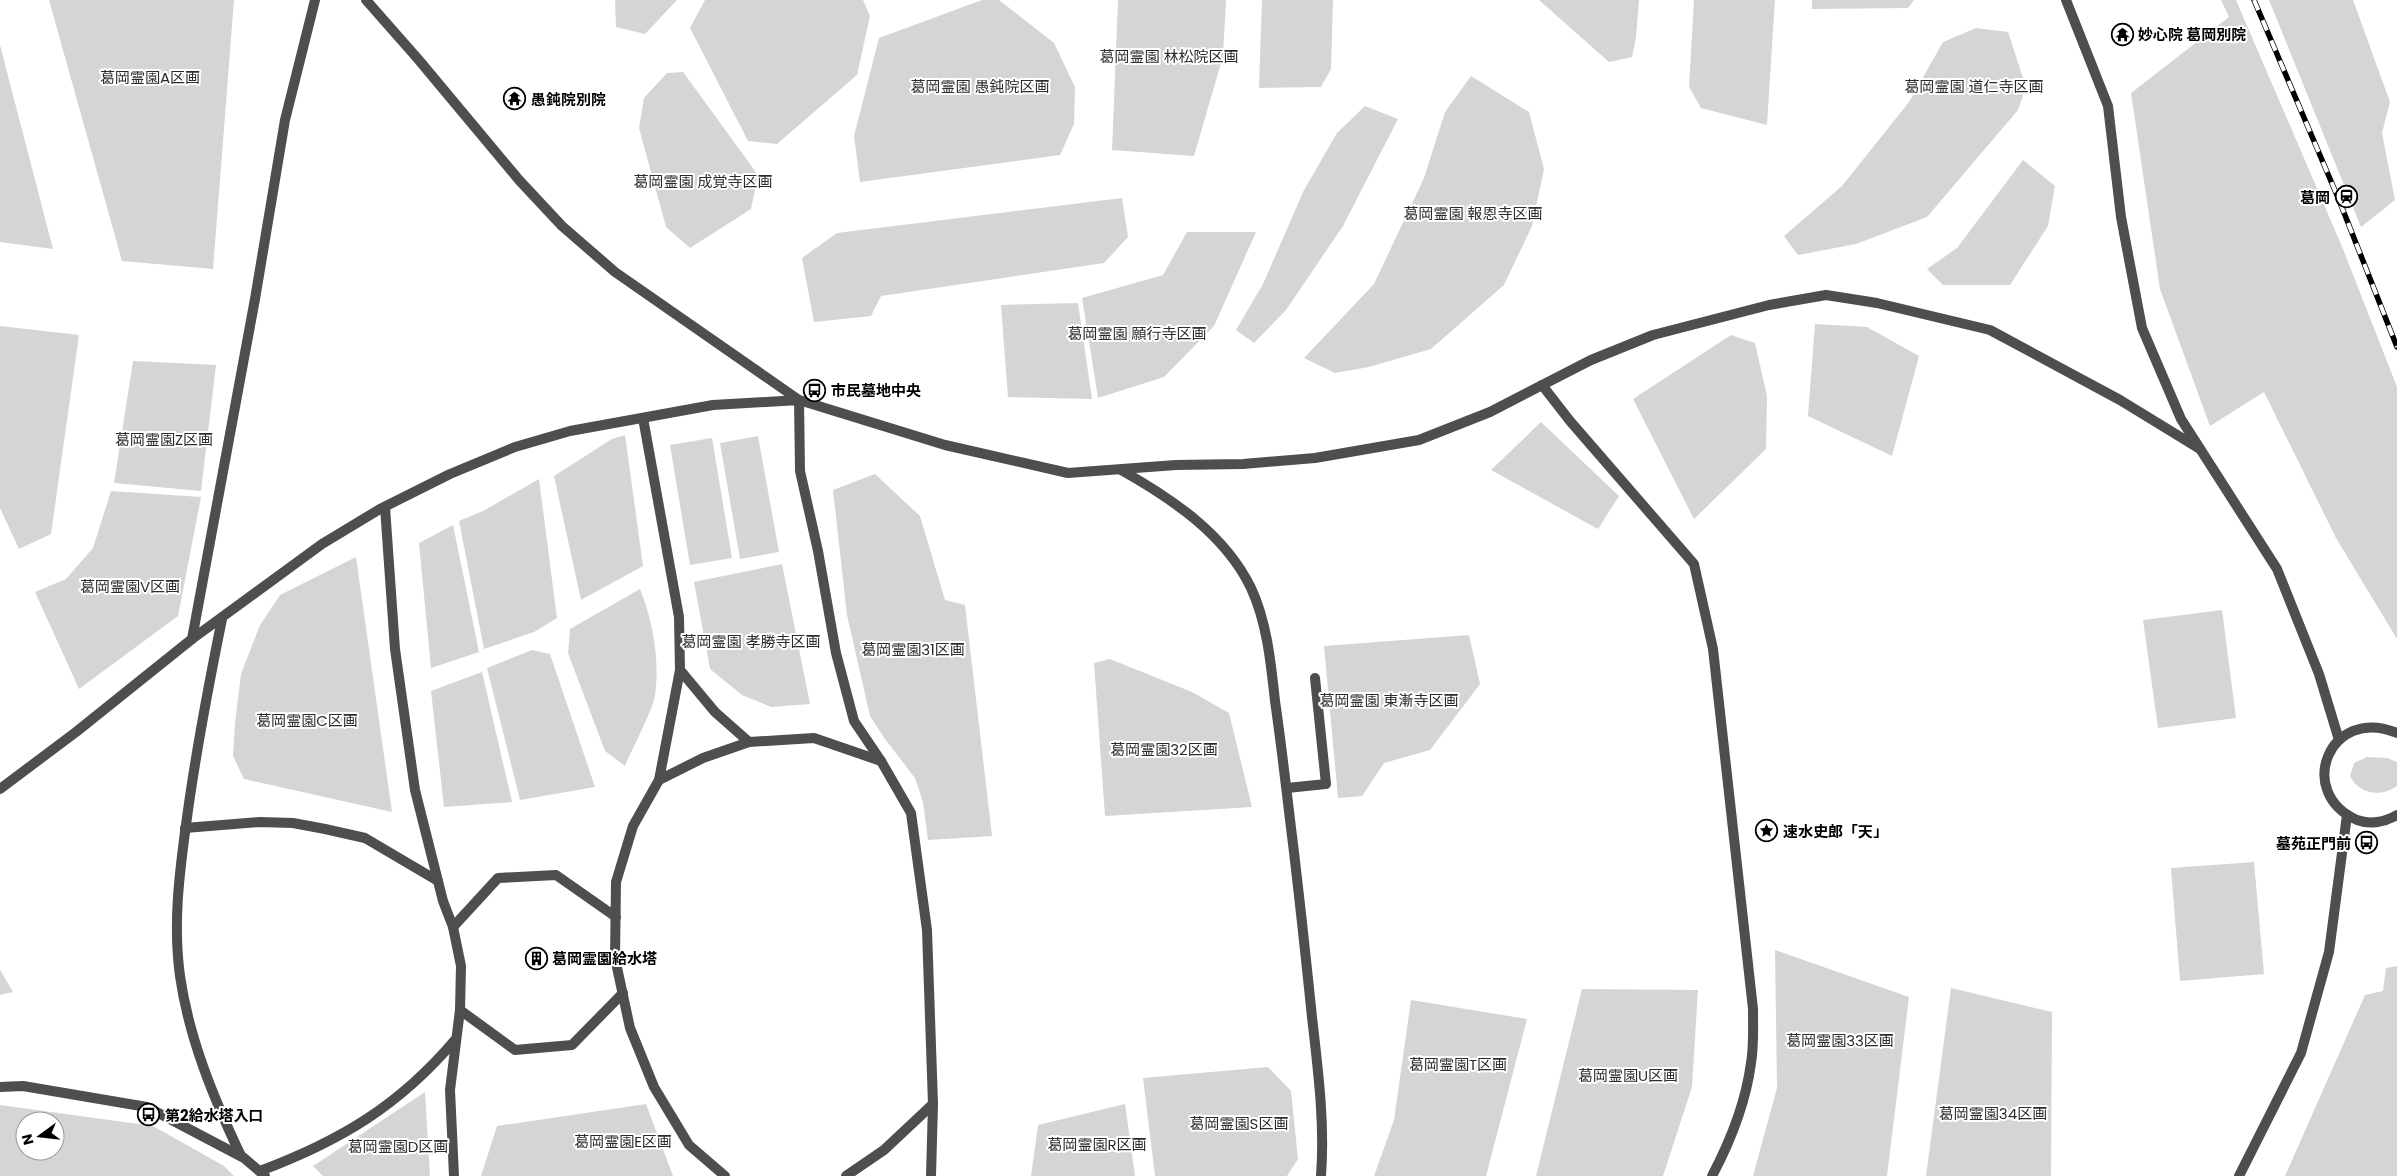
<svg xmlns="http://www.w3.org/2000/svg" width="2397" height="1176" font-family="Poppins,'Noto Sans JP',sans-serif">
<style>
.green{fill:#d5d5d5;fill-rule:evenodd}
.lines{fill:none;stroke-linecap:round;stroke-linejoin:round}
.street{stroke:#4e4e4e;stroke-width:10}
.rail-casing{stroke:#000;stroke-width:5.5}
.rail{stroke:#fff;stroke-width:4;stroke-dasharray:11;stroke-linecap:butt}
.labels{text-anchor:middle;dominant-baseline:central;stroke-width:4;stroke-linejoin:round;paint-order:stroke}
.poi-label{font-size:15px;font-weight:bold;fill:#000;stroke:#fff;text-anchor:start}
.park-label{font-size:15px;fill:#2c2c2c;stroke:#fff}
</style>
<rect width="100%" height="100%" fill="#fff"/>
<!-- green -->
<g class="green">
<path d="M49,0H234L213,269L122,261Z"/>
<path d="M615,0H677L645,34L616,27Z"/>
<path d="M705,0H863L870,16L857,75L777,144L748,141L690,28Z"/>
<path d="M982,0H999L1054,43L1075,87L1074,124L1060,155L860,182L854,136L879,38Z"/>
<path d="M1118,0H1226L1223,56L1194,156L1112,150Z"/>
<path d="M1262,0H1333L1331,69L1321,87L1259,88Z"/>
<path d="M1539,0H1639L1636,37L1632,57L1609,62Z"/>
<path d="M1694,0H1775L1767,125L1701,108L1689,87Z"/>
<path d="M1812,0H1914L1908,8L1812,9Z"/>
<path d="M2221,0H2236L2343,249L2397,387V639L2336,538L2264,392L2210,426L2160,289L2131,93L2229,17Z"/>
<path d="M2269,0H2353L2390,102L2382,133L2395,200L2361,227Z"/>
<path d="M1976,28L2008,32L2026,87L2018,110L1927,217L1856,244L1798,255L1784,236L1842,186L1909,102L1943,42Z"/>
<path d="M0,45L53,249L0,242Z"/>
<path d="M683,72L758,175L751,209L690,248L666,227L639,128L644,98L667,73Z"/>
<path d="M1471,76L1529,112L1544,169L1532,226L1504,285L1431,349L1369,367L1335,373L1304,358L1374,284L1424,178L1445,112Z"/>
<path d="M1365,106L1398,119L1343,226L1286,310L1254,343L1236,330L1263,284L1304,190L1337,133Z"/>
<path d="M2023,160L2055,186L2048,226L2010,285H1943L1927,269L1957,248Z"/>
<path d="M1122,198L1128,237L1104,263L881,296L871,316L814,322L802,258L837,233Z"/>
<path d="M1187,232H1256L1214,326L1164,377L1098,398L1082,298L1163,275Z"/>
<path d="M1078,303L1092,399L1008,397L1001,305Z"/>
<path d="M1815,324L1867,327L1919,356L1892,456L1808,416Z"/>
<path d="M0,326L79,335L51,534L19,549L0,508Z"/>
<path d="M1731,335L1755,343L1767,396L1766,449L1694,519L1633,399Z"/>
<path d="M133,361L216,365L201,491L114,483Z"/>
<path d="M1541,422L1619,496L1598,529L1491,470Z"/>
<path d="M625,435L643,566L581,600L554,476L612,439Z"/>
<path d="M758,436L779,552L740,559L720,443Z"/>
<path d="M712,438L732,558L690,565L670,445Z"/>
<path d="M875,474L920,516L945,600L965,605L992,836L928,840L923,802L915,778L885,739L870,716L847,615L833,490Z"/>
<path d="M539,479L557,618L534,632L484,649L459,521L483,511Z"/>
<path d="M111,491L201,497L178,616L79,689L35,592L66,579L93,548Z"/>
<path d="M453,525L479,652L431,668L419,543Z"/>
<path d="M356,557L392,812L244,779L233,756L235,723L241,674L260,625L280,595Z"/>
<path d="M782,564L810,704L771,707L742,695L710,669L694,582Z"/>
<path d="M640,589C653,621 660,661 655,695C652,712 632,749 625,766L605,751L568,653L570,629Z"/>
<path d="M2222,610L2236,718L2158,728L2143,620Z"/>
<path d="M1469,635L1480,684L1430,750L1384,763L1362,796L1338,798L1324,646Z"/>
<path d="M532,650L550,654L595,787L520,800L487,668Z"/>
<path d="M1110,659L1192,692L1229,713L1252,807L1105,816L1094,663Z"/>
<path d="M482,672L512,802L444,807L431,691Z"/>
<path d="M2367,757L2387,758L2397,762V786C2380,798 2359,794 2350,776L2354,763Z"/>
<path d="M2254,862L2264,974L2180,981L2171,868Z"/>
<path d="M1775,950L1909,997L1887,1176H1753L1777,1088Z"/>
<path d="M2397,966V1176H2285L2365,995L2383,991L2386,968Z"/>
<path d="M0,970L13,992L0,995Z"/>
<path d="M1951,988L2052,1012L2051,1176H1926Z"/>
<path d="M1582,989L1698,990L1692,1087L1663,1176H1536Z"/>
<path d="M1411,1000L1527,1019L1486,1176H1374L1394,1120Z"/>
<path d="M1268,1067L1291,1091L1298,1159L1287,1176H1155L1143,1078Z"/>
<path d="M425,1092L430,1176H323L313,1166Z"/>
<path d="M646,1104L673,1176H481L497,1126Z"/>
<path d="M1125,1104L1135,1176H1031L1038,1125Z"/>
<path d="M0,1105L153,1126L224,1166L234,1176H0ZM25,1121H55V1151H25Z"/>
</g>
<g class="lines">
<!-- street -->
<g class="street">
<path d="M366,0L418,59L519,180L562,226L615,272L799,400L945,445L1068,473L1176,465L1243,464L1315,458L1419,440L1490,412L1591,360L1653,335L1769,305L1826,295L1877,303L1990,330L2120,400L2200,449"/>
<path d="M2066,0L2108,106L2121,217L2142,328L2181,419L2277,569L2319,674L2339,740"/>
<path d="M1542,385L1570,421L1694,564L1713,649L1753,1009C1753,1027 1754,1046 1751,1063C1746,1101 1730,1142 1712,1176"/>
<path d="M643,418L679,617L680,670L659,780"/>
<path d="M1121,470C1171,498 1225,534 1251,588C1267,622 1271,664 1275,701C1282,749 1287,796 1293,844C1300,902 1306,959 1312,1017C1318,1070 1325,1123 1321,1176"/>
<path d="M385,507L395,649L415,790L443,901L453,927L461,966L460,1010L450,1090L454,1176"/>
<path d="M222,619C208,688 195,756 186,825C179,876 173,925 180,976C189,1039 214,1099 241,1156"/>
<path d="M192,639L322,544L380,509L450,474L515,447L570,431L713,405L799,400L800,471L818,551L836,653L854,721L881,761L911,813L927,930L933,1104L931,1176"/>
<path d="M680,670L715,712L749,742"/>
<path d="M2397,733C2329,705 2295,793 2357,820C2370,825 2385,822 2397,815"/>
<path d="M1287,788L1326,784L1315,678"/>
<path d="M0,789L76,732L192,639L255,299L285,120L315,0"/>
<path d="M185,828L260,822L293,823L325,829L365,838L438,881"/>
<path d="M453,927L498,878L556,875L616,917"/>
<path d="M460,1010L515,1050L572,1045L623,993"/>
<path d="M0,1087L23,1086L147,1107L244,1158L265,1176"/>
<path d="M260,1171C340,1141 399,1106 455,1040"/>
<path d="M725,1176L689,1145L654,1087L630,1028L615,958L616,882L633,826L659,780L703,758L749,742L814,738L881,761"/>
<path d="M846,1176L884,1150L933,1104"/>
<path d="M2239,1176L2301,1053L2329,952L2347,815"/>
</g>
<defs>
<path id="rail" d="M2254,0L2339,200L2397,347"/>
</defs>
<!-- rail casing -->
<use href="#rail" class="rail-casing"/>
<!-- rail -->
<use href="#rail" class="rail"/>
</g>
<!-- icons -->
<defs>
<symbol id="temple-ring" viewBox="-11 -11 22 22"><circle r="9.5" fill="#fff" stroke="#000" stroke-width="1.5"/><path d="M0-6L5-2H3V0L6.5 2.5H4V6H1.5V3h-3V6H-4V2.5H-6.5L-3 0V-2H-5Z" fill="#000"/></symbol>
<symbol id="station-ring" viewBox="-11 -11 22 22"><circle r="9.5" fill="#fff" stroke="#000" stroke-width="1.5"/><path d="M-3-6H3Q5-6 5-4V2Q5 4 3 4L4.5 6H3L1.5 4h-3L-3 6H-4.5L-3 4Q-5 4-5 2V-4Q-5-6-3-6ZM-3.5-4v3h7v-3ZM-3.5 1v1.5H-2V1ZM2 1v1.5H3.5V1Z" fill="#000"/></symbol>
<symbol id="bus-ring" viewBox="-11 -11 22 22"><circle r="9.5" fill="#fff" stroke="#000" stroke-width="1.5"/><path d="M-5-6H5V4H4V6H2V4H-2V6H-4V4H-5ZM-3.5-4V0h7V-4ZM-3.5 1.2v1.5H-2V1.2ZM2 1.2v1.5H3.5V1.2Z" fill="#000"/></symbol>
<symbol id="sight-ring" viewBox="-11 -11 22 22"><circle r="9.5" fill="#fff" stroke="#000" stroke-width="1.5"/><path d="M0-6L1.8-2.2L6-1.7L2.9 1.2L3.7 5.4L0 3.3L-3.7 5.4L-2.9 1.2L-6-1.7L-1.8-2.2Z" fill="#000"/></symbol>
<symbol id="building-ring" viewBox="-11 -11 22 22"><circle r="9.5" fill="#fff" stroke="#000" stroke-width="1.5"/><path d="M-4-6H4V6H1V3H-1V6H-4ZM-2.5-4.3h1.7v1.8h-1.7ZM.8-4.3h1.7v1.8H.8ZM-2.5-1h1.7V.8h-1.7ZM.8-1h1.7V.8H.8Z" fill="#000"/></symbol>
</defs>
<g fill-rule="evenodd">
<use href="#temple-ring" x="2110" y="22" width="25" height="25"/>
<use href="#temple-ring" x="502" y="86" width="25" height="25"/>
<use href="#station-ring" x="2334" y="184" width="25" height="25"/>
<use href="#bus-ring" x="802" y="378" width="25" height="25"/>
<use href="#sight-ring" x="1754" y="818" width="25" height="25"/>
<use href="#bus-ring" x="2354" y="830" width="25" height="25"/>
<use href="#building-ring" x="524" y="946" width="25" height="25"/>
<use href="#bus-ring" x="136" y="1102" width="25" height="25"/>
</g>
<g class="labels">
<!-- poi labels -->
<g class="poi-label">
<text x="2138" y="34">妙心院 葛岡別院</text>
<text x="531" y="99">愚鈍院別院</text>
<text x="2330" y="197" text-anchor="end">葛岡</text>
<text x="831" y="390">市民墓地中央</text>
<text x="1783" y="831">速水史郎「天」</text>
<text x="2351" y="843" text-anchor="end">墓苑正門前</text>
<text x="552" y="958">葛岡霊園給水塔</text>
<text x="165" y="1115">第2給水塔入口</text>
</g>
<!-- park labels -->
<g class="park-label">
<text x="1169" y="56">葛岡霊園 林松院区画</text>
<text x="150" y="77">葛岡霊園A区画</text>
<text x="980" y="86">葛岡霊園 愚鈍院区画</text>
<text x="1974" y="86">葛岡霊園 道仁寺区画</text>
<text x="703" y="181">葛岡霊園 成覚寺区画</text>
<text x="1473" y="213">葛岡霊園 報恩寺区画</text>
<text x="1137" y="333">葛岡霊園 願行寺区画</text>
<text x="164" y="439">葛岡霊園Z区画</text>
<text x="130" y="586">葛岡霊園V区画</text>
<text x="751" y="641">葛岡霊園 孝勝寺区画</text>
<text x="913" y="649">葛岡霊園31区画</text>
<text x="1389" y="700">葛岡霊園 東漸寺区画</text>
<text x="307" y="720">葛岡霊園C区画</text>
<text x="1164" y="749">葛岡霊園32区画</text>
<text x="1840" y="1040">葛岡霊園33区画</text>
<text x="1458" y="1064">葛岡霊園T区画</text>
<text x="1628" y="1075">葛岡霊園U区画</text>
<text x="1993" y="1113">葛岡霊園34区画</text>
<text x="1239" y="1123">葛岡霊園S区画</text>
<text x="623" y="1141">葛岡霊園E区画</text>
<text x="1097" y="1144">葛岡霊園R区画</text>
<text x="398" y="1146">葛岡霊園D区画</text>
</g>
</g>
<!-- north arrow -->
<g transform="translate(40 1136) rotate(255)"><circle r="24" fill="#ffffff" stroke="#999999"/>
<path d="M0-4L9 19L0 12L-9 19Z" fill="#000000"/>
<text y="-8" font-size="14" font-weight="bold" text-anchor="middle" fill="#000000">N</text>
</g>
</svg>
